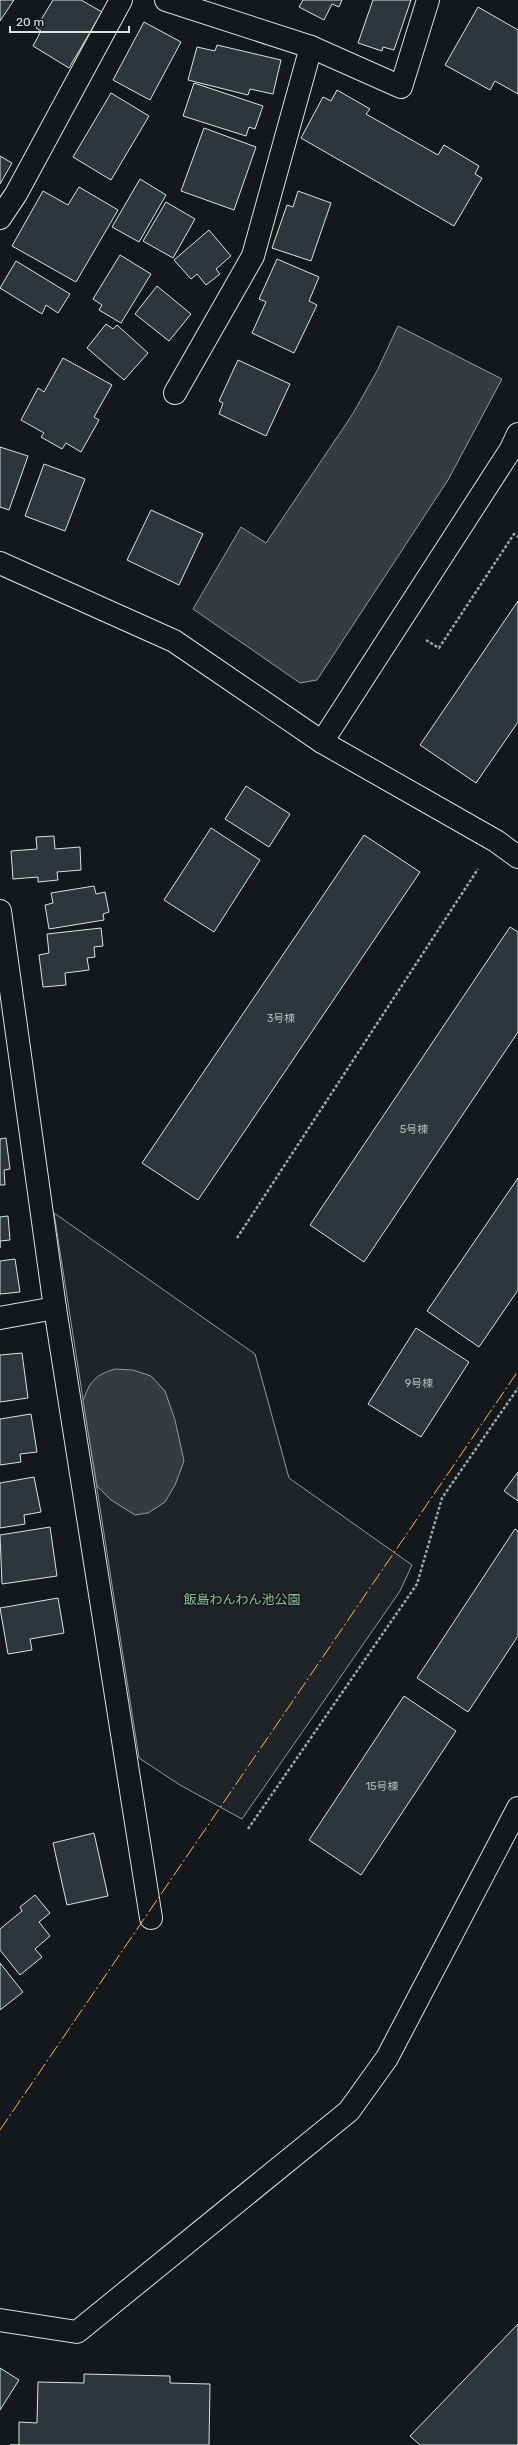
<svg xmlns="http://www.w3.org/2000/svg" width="518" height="2445" font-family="Rubik,'Noto Sans JP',sans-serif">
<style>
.green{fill:#202428;stroke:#939e99}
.water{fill:#363b3e;stroke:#939e99}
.building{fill:#2c363c;stroke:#d8e6dc}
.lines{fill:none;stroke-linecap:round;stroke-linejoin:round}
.street-casing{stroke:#d8e6dc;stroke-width:24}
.secondary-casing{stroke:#d8e6dc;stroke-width:24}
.path{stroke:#9da8a2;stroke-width:2.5;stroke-dasharray:3 2;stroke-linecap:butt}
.street{stroke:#14181c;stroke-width:22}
.secondary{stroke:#14181c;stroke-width:22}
.power{stroke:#ffb74d;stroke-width:1;stroke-dasharray:14 3 2 3;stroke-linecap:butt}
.labels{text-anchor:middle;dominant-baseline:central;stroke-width:3;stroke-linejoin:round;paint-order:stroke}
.number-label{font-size:11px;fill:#adbab4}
.park-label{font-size:13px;fill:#8ac095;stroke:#14181c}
</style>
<rect width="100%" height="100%" fill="#14181c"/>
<!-- green -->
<path class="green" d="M54,1213L255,1354L289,1478L412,1565L400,1591L242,1819L180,1785L139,1758Z"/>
<!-- water -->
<g class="water">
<path d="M398,326L502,379L448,480L317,680L300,683L193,609L241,527L266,543L352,415L377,371Z"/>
<path d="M115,1369L133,1370L151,1376L165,1391L175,1420L184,1461L175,1485L165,1502L148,1513L135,1515L111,1500L97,1486L83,1401C90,1381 95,1375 115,1369Z"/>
</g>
<!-- building -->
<g class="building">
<path d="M0,0H14L0,21Z"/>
<path d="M53,0H81L102,12L69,68L33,46L41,31L36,28Z"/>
<path d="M303,0H342L339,7L332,4L324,20L299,7Z"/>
<path d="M373,0H411L394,50L383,47L382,51L358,43Z"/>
<path d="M478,7L518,30V94L495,81L490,90L445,65Z"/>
<path d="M144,22L181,42L150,100L113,80Z"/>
<path d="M217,45L281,60L273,94L250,89L248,95L188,80L197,47L215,51Z"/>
<path d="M194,83L263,106L255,129L249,127L246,136L183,116Z"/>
<path d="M337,90L370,109L366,114L438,155L444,145L479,166L475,174L482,178L454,226L301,138L323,97L331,101Z"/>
<path d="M111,93L149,116L111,180L73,157Z"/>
<path d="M204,128L256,147L234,210L181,191Z"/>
<path d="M0,156L12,163L0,184Z"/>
<path d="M140,179L166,195L139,242L112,227Z"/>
<path d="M79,187L118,210L76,282L12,246L43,191L68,205Z"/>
<path d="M298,191L331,203L311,261L272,248L287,205L293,207Z"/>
<path d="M166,202L195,219L173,258L143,241Z"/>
<path d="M209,230L231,256L216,269L220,274L206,285L197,274L191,279L174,260Z"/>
<path d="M120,255L151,274L121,323L99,310L102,305L93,299Z"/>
<path d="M277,259L319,277L309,301L317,305L294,353L252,333L266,302L259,299Z"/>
<path d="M16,261L70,294L58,313L46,305L42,314L0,288Z"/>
<path d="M157,286L191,314L169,341L135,314Z"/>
<path d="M106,324L113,329L117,325L148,353L124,380L87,348Z"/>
<path d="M63,358L112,385L94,417L99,420L81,452L66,443L62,449L41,437L44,433L21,420L38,388L44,392Z"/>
<path d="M238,360L290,384L266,436L219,414L223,403L219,401Z"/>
<path d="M0,447L28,456L9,510L0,507Z"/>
<path d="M44,464L85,479L65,531L25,516Z"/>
<path d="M151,510L203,534L179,585L127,560Z"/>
<path d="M518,601V722L476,783L420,745Z"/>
<path d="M246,786L290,814L269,847L225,819Z"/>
<path d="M211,828L260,860L214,932L164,900Z"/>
<path d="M364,835L420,872L198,1200L142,1163Z"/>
<path d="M54,836L55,849L80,847L81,870L57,872L58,880L38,882V877L13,879L11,851L37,849L36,837Z"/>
<path d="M94,886L96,894L105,892L109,912L103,914L104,920L49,929L45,905L53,903L51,893Z"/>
<path d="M510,927L518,932V1032L364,1262L310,1225Z"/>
<path d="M101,928L103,946L94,947L95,957L87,958L89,970L65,973L66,985L43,987L39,955L49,953L47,934Z"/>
<path d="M6,1138L10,1169L4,1170L5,1185H0V1139Z"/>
<path d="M518,1178V1290L479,1347L427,1311Z"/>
<path d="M8,1216L10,1240L0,1241V1248V1217Z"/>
<path d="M15,1259L20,1292L0,1294V1261Z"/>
<path d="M416,1328L469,1362L421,1437L368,1404Z"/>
<path d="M22,1353L28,1398L0,1402V1355Z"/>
<path d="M31,1414L37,1452L20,1454L21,1462L0,1465V1419Z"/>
<path d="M518,1472V1501L504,1491Z"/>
<path d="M34,1477L41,1512L24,1515L25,1524L0,1528V1483Z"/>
<path d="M50,1527L57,1576L2,1584L0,1535Z"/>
<path d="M515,1529L518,1531V1636L468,1712L417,1678Z"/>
<path d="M58,1598L64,1633L30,1639L32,1650L8,1654L0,1608Z"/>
<path d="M404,1696L456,1731L361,1875L309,1840Z"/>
<path d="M94,1833L108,1896L67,1905L53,1843Z"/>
<path d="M35,1895L50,1913L39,1922L50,1936L35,1949L42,1957L20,1975L0,1950V1929L22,1911L20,1907Z"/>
<path d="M0,1963L23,1992L0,2010Z"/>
<path d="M518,2324V2445H420L410,2436Z"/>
<path d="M0,2368L19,2380L0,2410Z"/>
<path d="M84,2374L170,2376V2383L210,2384L209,2445H10H19V2422L37,2423L38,2382L84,2383Z"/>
</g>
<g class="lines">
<defs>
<g id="street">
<path d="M166,0L311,47L401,87L428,0"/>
<path d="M0,218L16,194L121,0"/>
<path d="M175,393L253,256L311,47"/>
<path d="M0,563L174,641L322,742L496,841L518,857"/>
<path d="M0,911L55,1308L151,1918"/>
<path d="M0,1318L55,1308"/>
<path d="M0,2320L77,2332L349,2111L387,2058L518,1808"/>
</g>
<path id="secondary" d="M322,742L511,449L518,434"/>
</defs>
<!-- street casing -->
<use href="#street" class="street-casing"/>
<!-- secondary casing -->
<use href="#secondary" class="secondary-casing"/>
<!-- path -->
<g class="path">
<path d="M426,640L439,648L514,534L518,537"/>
<path d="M237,1238L478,869"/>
<path d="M248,1829L417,1584L442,1498L518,1388"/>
</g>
<!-- street -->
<use href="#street" class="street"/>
<!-- secondary -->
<use href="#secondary" class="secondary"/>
<!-- power -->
<path class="power" d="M0,2130L518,1371"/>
</g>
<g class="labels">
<!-- number labels -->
<g class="number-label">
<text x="281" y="1018">3号棟</text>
<text x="414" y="1129">5号棟</text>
<text x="419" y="1383">9号棟</text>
<text x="382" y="1786">15号棟</text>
</g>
<!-- park labels -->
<g class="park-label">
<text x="242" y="1599">飯島わんわん池公園</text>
</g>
</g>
<!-- scale -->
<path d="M10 26v6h119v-6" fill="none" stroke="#d8e6dc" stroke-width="2"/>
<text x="16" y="26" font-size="12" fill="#d8e6dc" stroke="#14181c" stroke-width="3" paint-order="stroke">20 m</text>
</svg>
